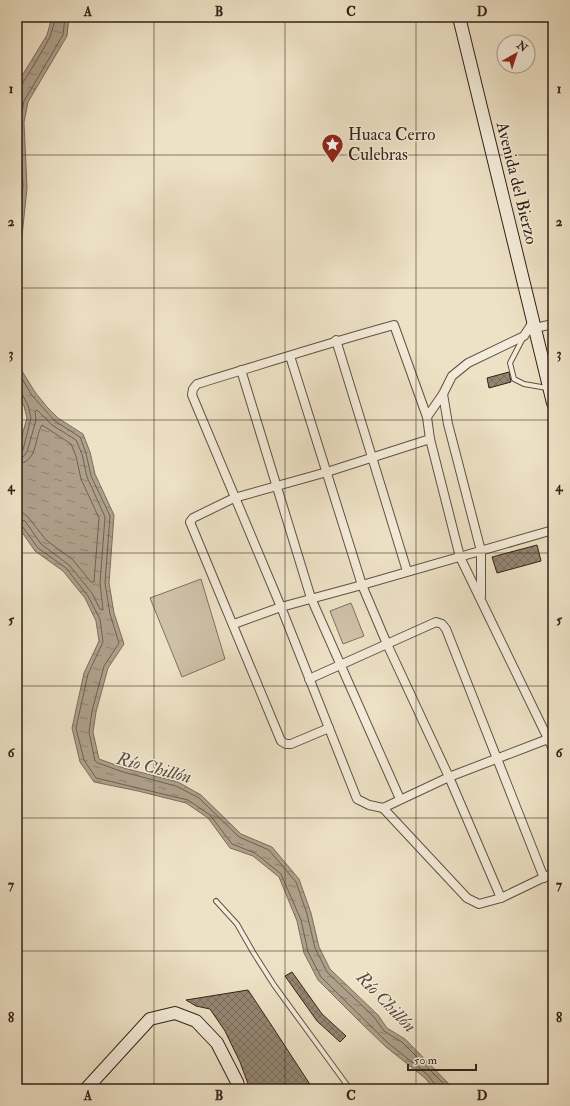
<svg xmlns="http://www.w3.org/2000/svg" width="570" height="1106" font-family="'IM FELL Double Pica',serif">
<style>
.garden{fill:#cec1a8;stroke:#807160}
.water{fill:url(#water-ripples);stroke:#7c6d5d}
.lines{fill:none;stroke-linecap:round;stroke-linejoin:round}
.shore{stroke:#706052;stroke-width:1}
.building{fill:url(#building-cross-hatch);stroke:#322118}
.lane-casing{stroke:#615144;stroke-width:6}
.street-casing{stroke:#615144;stroke-width:10}
.secondary-casing{stroke:#322118;stroke-width:14}
.lane{stroke:#f4ecda;stroke-width:4}
.street{stroke:#f4ecda;stroke-width:8}
.secondary{stroke:#f4ecda;stroke-width:12}
.grid{fill:none;stroke:#322118;stroke-width:1;stroke-opacity:0.55}
.labels{text-anchor:middle;dominant-baseline:central;stroke-width:3;stroke-linejoin:round;paint-order:stroke}
.poi-label{font-size:17px;fill:#322118;stroke:#f4ecda;text-anchor:start}
.street-label{font-size:17px;fill:#322118;stroke:#f4ecda}
.water-label{font-size:18px;font-style:italic;fill:#5d4d40;stroke:#f4ecda}
.neatline{fill:none;stroke:#322118;stroke-width:1.5}
.grid-label{font-size:13px;text-anchor:middle;font-weight:bold;fill:#322118}
</style>
<defs>
<pattern id="water-ripples" width="26" height="14" patternUnits="userSpaceOnUse"><rect width="26" height="14" fill="#aea08b"/><path d="M2 4q2-2 4 0t4 0M15 11q2-2 4 0t4 0" fill="none" stroke="#8e8271"/></pattern>
<pattern id="building-cross-hatch" width="8" height="8" patternUnits="userSpaceOnUse"><rect width="8" height="8" fill="#948572"/><path d="M0 0l8 8M0 8l8-8" fill="none" stroke="#796c5d"/></pattern>
</defs>
<rect width="100%" height="100%" fill="#eee2c6"/>
<filter id="stains"><feTurbulence type="fractalNoise" baseFrequency=".005" numOctaves="4"/><feColorMatrix values="0 0 0 0 .2 0 0 0 0 .09 0 0 0 0 .02 0 0 0 .5 -.17"/></filter>
<radialGradient id="worn" r=".72"><stop offset=".6" stop-color="#630" stop-opacity="0"/><stop offset="1" stop-color="#630" stop-opacity=".3"/></radialGradient>
<!-- garden -->
<g class="garden">
<path d="M201,579L225,659L182,677L150,598Z"/>
<path d="M351,603L364,636L343,644L330,611Z"/>
</g>
<!-- water -->
<g class="water">
<path d="M52,17H69L67,36L28,102L24,122L27,188L22,236L17,246V84L47,35Z"/>
<path d="M17,363L35,392L47,407L58,418L83,434L90,452L95,474L114,515L109,583L114,613L124,644L108,668L96,712L93,732L99,759L124,768L178,782L201,795L241,834L272,847L299,879L311,913L319,947L330,969L378,1015L387,1028L405,1039L454,1089H434L425,1078L386,1047L360,1022L318,980L304,953L297,921L279,877L253,856L230,848L208,818L186,803L138,791L94,782L80,762L72,728L84,673L99,641L96,621L85,598L63,571L35,551L17,525V460L21,439L27,418L24,406L17,395Z"/>
</g>
<g class="lines">
<!-- shore -->
<g class="shore">
<path d="M17,86L22,84L37,60L50,37L56,17"/>
<path d="M17,237L23,187L20,122L24,101L63,35L65,17"/>
<path d="M17,370L31,394L44,409L55,421L80,437L86,453L91,476L110,516L105,583L110,614L119,643L104,666L92,711L89,732L95,761L98,763L123,772L176,786L199,798L239,837L269,850L296,882L307,914L315,948L327,972L374,1017L384,1031L402,1042L449,1089"/>
<path d="M17,393L22,394L28,405L31,418L23,450L20,453H17"/>
<path d="M17,458L23,457L27,452L36,420L35,412L37,410L52,425L76,440L82,454L87,477L105,517L100,583L103,610L100,609L92,593L69,565L41,544L25,521L17,519"/>
<path d="M17,464C38,463 34,438 42,425L71,444L76,456L81,479L99,518L94,582H91L73,560L46,540L28,517L23,513H17"/>
<path d="M17,524L22,526L38,548L66,568L88,596L100,619L103,642L88,674L76,728L84,760L96,778L188,800L210,815L232,844L255,853L281,874L301,920L308,952L321,977L388,1043L428,1075L436,1086V1089"/>
</g>
</g>
<!-- building -->
<g class="building">
<path d="M509,372L511,382L489,388L487,378Z"/>
<path d="M537,545L541,561L497,573L492,557Z"/>
<path d="M292,972L322,1014L346,1036L340,1042L317,1021L285,976Z"/>
<path d="M248,990L268,1020L313,1089H250L240,1062L225,1031L210,1009L196,1006L186,1000Z"/>
</g>
<g class="lines">
<defs>
<g id="lane">
<path d="M523,338L510,363L514,379L524,384L547,388"/>
<path d="M216,901L237,924L253,952L274,985L350,1089"/>
</g>
<g id="street">
<path d="M533,322L524,336L468,363L452,376L443,394L427,417L430,439L460,557L553,749"/>
<path d="M535,328L553,324"/>
<path d="M336,340L407,571"/>
<path d="M290,356L362,585L387,644L449,777L501,898"/>
<path d="M241,370L311,598L400,799"/>
<path d="M443,394L448,424L481,551V596"/>
<path d="M427,417L394,325C328,343 263,364 197,384L193,389L192,395L281,607L357,799L369,805L383,808L449,777L548,739"/>
<path d="M234,624L281,607L362,585L553,530"/>
<path d="M309,679L436,622L442,624L446,629L544,878"/>
<path d="M329,728L291,744H286L281,741L190,522L193,518L234,498L327,472L430,439"/>
<path d="M383,808L467,898L479,904L501,898L553,873"/>
</g>
<g id="secondary">
<path d="M459,17L553,403"/>
<path d="M86,1089L150,1019L175,1013L196,1021L217,1043L237,1082L239,1089"/>
</g>
</defs>
<!-- lane casing -->
<use href="#lane" class="lane-casing"/>
<!-- street casing -->
<use href="#street" class="street-casing"/>
<!-- secondary casing -->
<use href="#secondary" class="secondary-casing"/>
<!-- lane -->
<use href="#lane" class="lane"/>
<!-- street -->
<use href="#street" class="street"/>
<!-- secondary -->
<use href="#secondary" class="secondary"/>
</g>
<!-- grid -->
<path class="grid" d="M154,17V1089M285,17V1089M416,17V1089M17,155H553M17,288H553M17,420H553M17,553H553M17,686H553M17,818H553M17,951H553"/>
<!-- icons -->
<defs>
<symbol id="sight-pin" viewBox="-11 -11 22 30"><path d="M0 17L-7.5 6A9.5 9.5 0 1 1 7.5 6Z" fill="#8f2418" stroke="#f4ecda"/><path d="M0-6L1.8-2.2L6-1.7L2.9 1.2L3.7 5.4L0 3.3L-3.7 5.4L-2.9 1.2L-6-1.7L-1.8-2.2Z" fill="#fff"/></symbol>
</defs>
<g fill-rule="evenodd">
<use href="#sight-pin" x="320" y="132" width="25" height="34"/>
</g>
<g class="labels">
<!-- poi labels -->
<g class="poi-label">
<text x="348" y="134">Huaca Cerro<tspan x="348" dy="20">Culebras</tspan></text>
</g>
<!-- street labels -->
<g class="street-label">
<text transform="translate(517 183) rotate(76)">Avenida del Bierzo</text>
</g>
<!-- water labels -->
<g class="water-label">
<text transform="translate(154 768) rotate(15)">Río Chillón</text>
<text transform="translate(386 1002) rotate(46)">Río Chillón</text>
</g>
</g>
<!-- margin -->
<rect width="570" height="1106" fill="none" stroke="#eee2c6" stroke-width="44"/>
<!-- north arrow -->
<g transform="translate(516 54) rotate(39)"><circle r="19" fill="#f4ecda" stroke="#a69b8c"/>
<path d="M0-3L7 15L0 10L-7 15Z" fill="#8f2418"/>
<text y="-6" font-size="11" font-weight="bold" text-anchor="middle" fill="#322118">N</text>
</g>
<!-- scale -->
<path d="M408 1064v6h68v-6" fill="none" stroke="#322118" stroke-width="2"/>
<text x="414" y="1064" font-size="12" fill="#322118" stroke="#f4ecda" stroke-width="3" paint-order="stroke">50 m</text>
<rect x="22" y="22" width="526" height="1062" class="neatline"/>
<g class="grid-label">
<text x="88" y="16">A</text>
<text x="219" y="16">B</text>
<text x="351" y="16">C</text>
<text x="482" y="16">D</text>
<text x="11" y="93">1</text>
<text x="559" y="93">1</text>
<text x="11" y="226">2</text>
<text x="559" y="226">2</text>
<text x="11" y="358">3</text>
<text x="559" y="358">3</text>
<text x="11" y="491">4</text>
<text x="559" y="491">4</text>
<text x="11" y="624">5</text>
<text x="559" y="624">5</text>
<text x="11" y="757">6</text>
<text x="559" y="757">6</text>
<text x="11" y="889">7</text>
<text x="559" y="889">7</text>
<text x="11" y="1022">8</text>
<text x="559" y="1022">8</text>
<text x="88" y="1100">A</text>
<text x="219" y="1100">B</text>
<text x="351" y="1100">C</text>
<text x="482" y="1100">D</text>
</g>
<rect width="100%" height="100%" filter="url(#stains)"/>
<rect width="100%" height="100%" fill="url(#worn)"/>
</svg>
